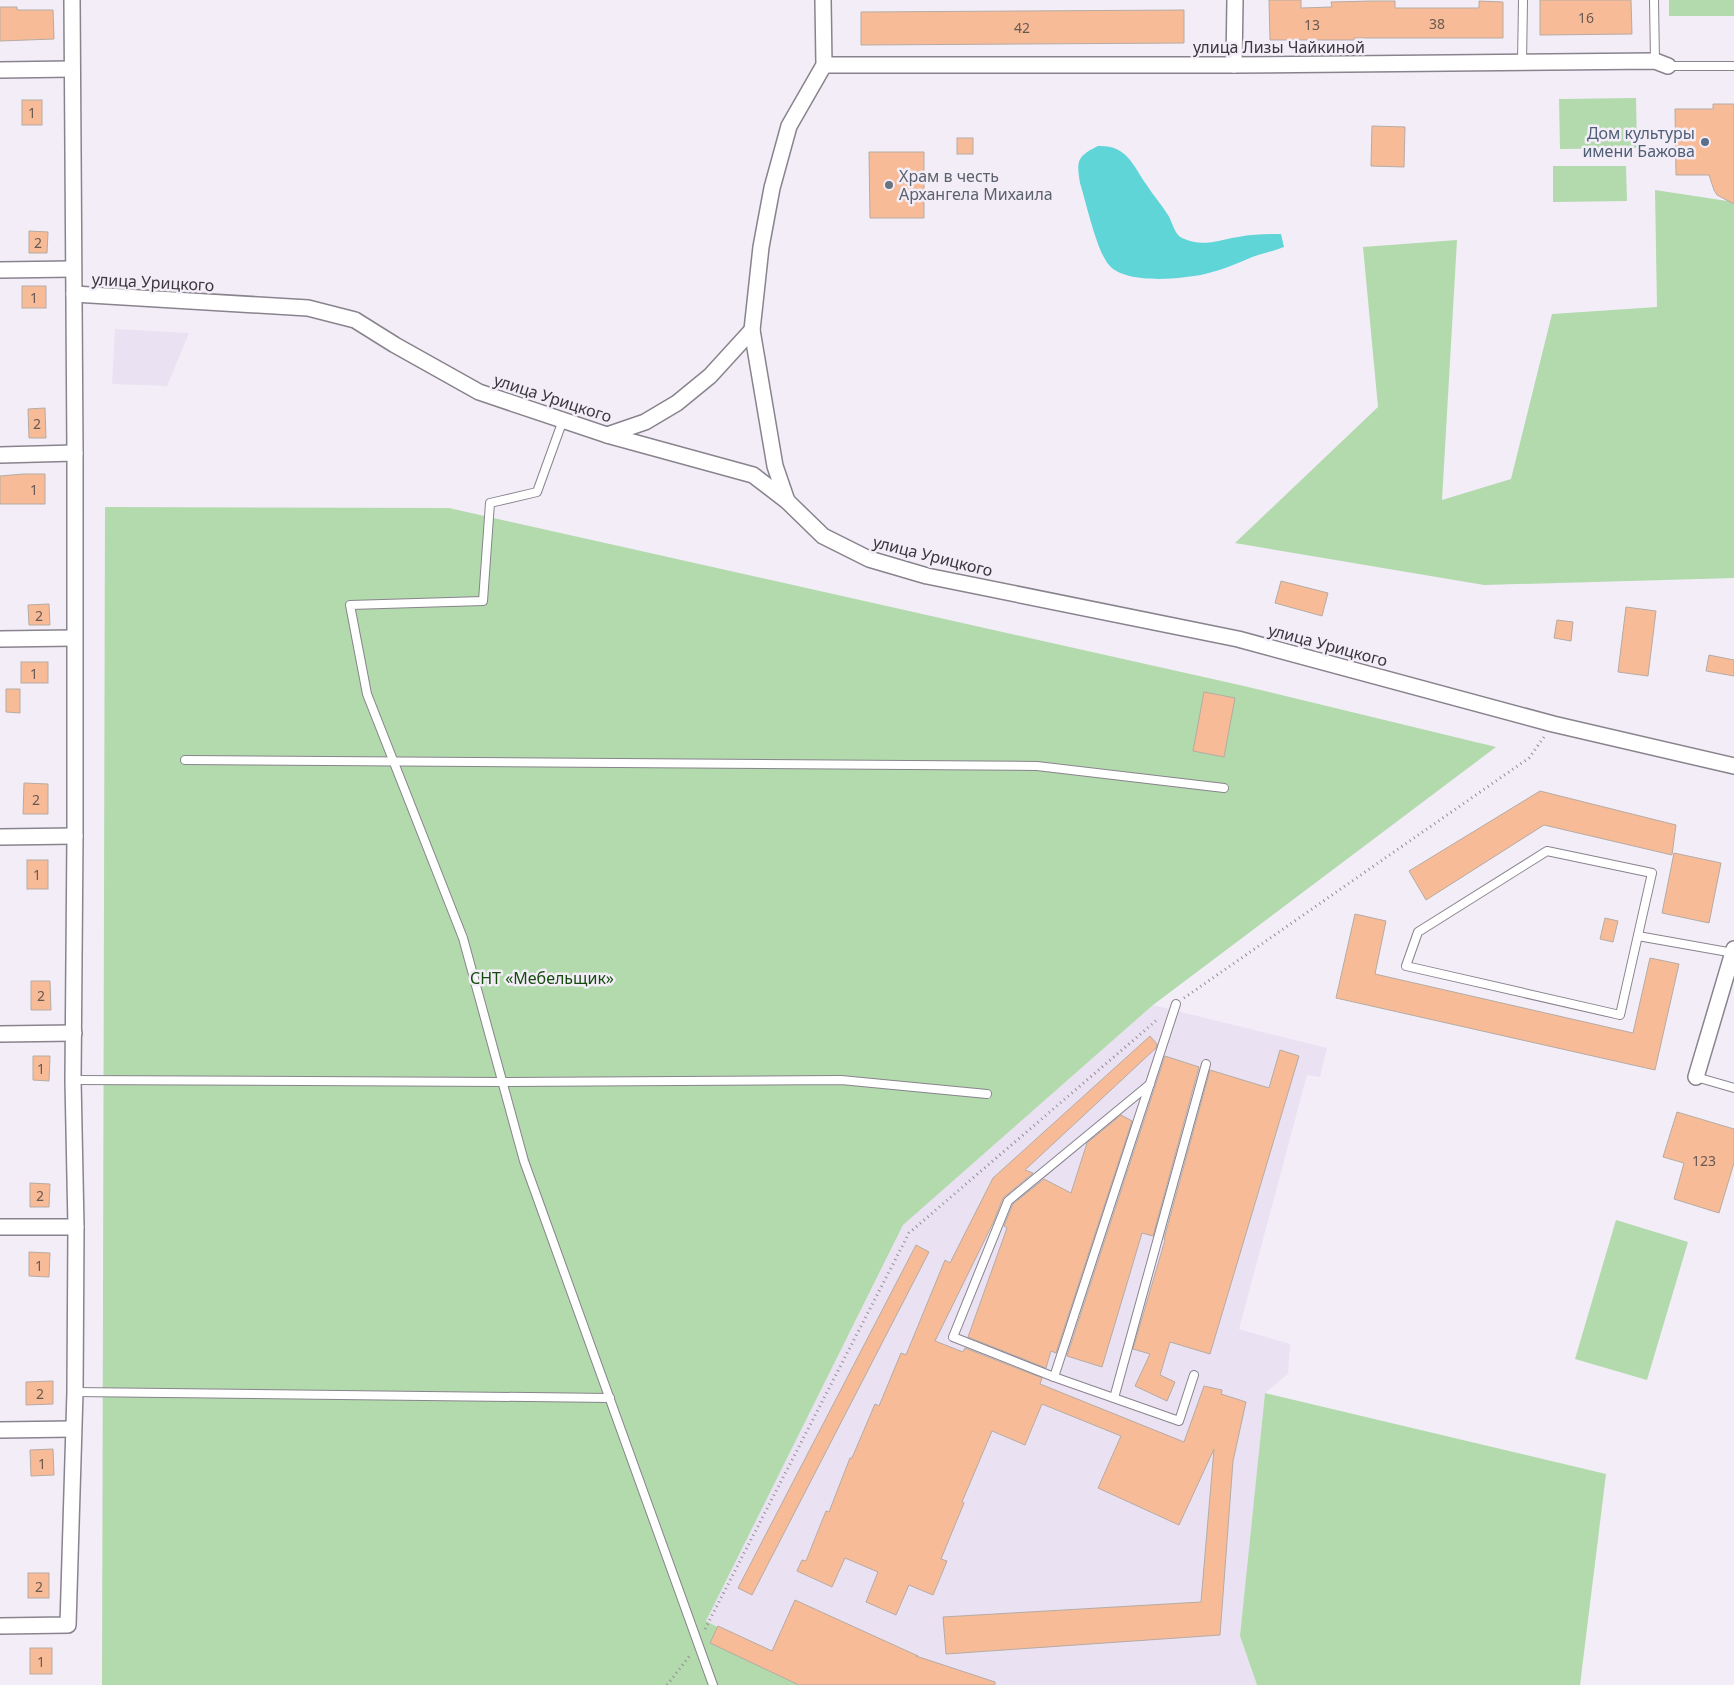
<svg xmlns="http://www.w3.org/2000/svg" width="1734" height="1685" font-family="'Noto Sans',sans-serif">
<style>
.built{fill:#eae1f2}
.green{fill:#b2daac}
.water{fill:#60d5d7}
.building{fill:#f7bc97;stroke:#b6aba4}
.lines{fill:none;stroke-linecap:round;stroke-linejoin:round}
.lane-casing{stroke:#89838d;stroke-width:10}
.street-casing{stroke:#89838d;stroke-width:18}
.path{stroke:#938f96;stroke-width:3;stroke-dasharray:1 4;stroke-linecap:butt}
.lane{stroke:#fff;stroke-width:8}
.street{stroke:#fff;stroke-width:15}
.service-dot{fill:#5c6f8a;stroke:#f3edf8;stroke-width:2}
.worship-dot{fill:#6b7280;stroke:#f3edf8;stroke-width:2}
.labels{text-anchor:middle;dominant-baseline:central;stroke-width:5;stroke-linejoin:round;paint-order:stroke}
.number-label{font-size:14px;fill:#695953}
.street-label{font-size:16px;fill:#3a383c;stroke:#f3edf8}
.service-label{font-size:16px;fill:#4e5e75;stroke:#f3edf8;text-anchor:end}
.worship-label{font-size:16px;fill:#5b616d;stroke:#f3edf8;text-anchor:start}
.park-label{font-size:16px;fill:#154c0d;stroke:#f3edf8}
</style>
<rect width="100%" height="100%" fill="#f3edf8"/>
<!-- built -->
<g class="built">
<path d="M115,329L189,333L167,386L112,384Z"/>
<path d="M1153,1005L1327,1048L1320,1077L1307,1075L1239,1329L1290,1344L1288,1374L1265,1393L1240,1636L1257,1685H828L706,1621L903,1225Z"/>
</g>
<!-- green -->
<g class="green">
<rect x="1669" y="0" width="65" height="16"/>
<path d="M1636,98L1637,148L1560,149L1559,99Z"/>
<path d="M1553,166H1626L1627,201L1553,202Z"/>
<path d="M1655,190L1734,202V578L1484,585L1235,543L1378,407L1363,247L1457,240L1442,500L1511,479L1552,314L1657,307Z"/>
<path d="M105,507L449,508L1244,686L1496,747L1153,1005L903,1225L706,1621L828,1685H102Z"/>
<path d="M1616,1220L1688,1242L1647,1380L1575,1359Z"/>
<path d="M1265,1393L1606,1474L1580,1685H1257L1240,1636Z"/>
</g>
<!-- water -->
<path class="water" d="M1098,146C1127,145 1132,164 1146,184C1153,195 1161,204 1168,215C1173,223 1174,234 1182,238C1204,248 1217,240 1238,237C1252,234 1267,234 1281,234L1284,247C1274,251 1264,253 1255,256C1238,263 1222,270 1205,274C1182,279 1126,285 1109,265C1097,252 1086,202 1080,183C1076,160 1078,156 1098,146Z"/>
<!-- building -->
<g class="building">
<path d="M1269,0H1301V8L1332,7L1331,2L1371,1H1395V8H1479V1L1503,2V38H1354V40H1270Z"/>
<path d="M1540,0H1631L1632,34L1540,35Z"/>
<path d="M0,7H17V10H53L54,39L0,41Z"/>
<path d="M1184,10V43L861,45V12Z"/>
<rect x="22" y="100" width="20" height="25"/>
<path d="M1713,104H1734V204L1717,195L1714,190L1709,175H1676L1675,109H1713Z"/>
<path d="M1372,126L1405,127L1404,167L1371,166Z"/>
<rect x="957" y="138" width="16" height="16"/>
<path d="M869,152H924V218H870Z"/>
<path d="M29,231L48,232L47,253H29Z"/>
<rect x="22" y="286" width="24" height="22"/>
<path d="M45,408L46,438H29L28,409Z"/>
<path d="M23,474H45V504H0V476Z"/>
<path d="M1281,581L1328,593L1322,616L1275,603Z"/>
<path d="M49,604L50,625H29L28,605Z"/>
<path d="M1626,607L1656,611L1648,676L1618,672Z"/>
<path d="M1557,620L1573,622L1571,641L1554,638Z"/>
<path d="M1709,655L1734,660V676L1706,671Z"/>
<rect x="21" y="662" width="27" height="21"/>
<path d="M6,689H20V713L6,712Z"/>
<path d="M1204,692L1235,698L1224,757L1193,751Z"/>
<path d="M24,783L48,784V814H23Z"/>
<path d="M1540,791L1676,825L1672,855L1544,825L1426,900L1409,871Z"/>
<path d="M1674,853L1721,863L1709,923L1662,913Z"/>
<rect x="27" y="860" width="21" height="29"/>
<path d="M1355,914L1386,921L1375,974L1633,1033L1650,958L1679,964L1655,1070L1336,998Z"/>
<path d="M1605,918L1618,921L1613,942L1600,939Z"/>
<path d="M31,981H50L51,1010H31Z"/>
<path d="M1150,1036L1157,1044L1156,1048L1025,1170L1033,1173L1003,1198L993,1223L935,1341L963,1352L965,1348L1042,1378L1040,1384L1184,1442L1204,1386L1222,1390L1221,1394L1246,1402L1233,1461L1220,1635L946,1654L943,1617L1201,1602L1214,1449L1179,1525L1098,1488L1121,1436L1042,1404L1025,1445L992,1431L962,1502L964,1503L941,1559L947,1561L933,1595L909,1585L896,1615L866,1602L878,1572L845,1558L832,1587L797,1571L802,1560L806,1561L826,1511L829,1512L850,1458H852L875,1404L879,1406L901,1353L906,1355L945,1260L950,1263L993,1178Z"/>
<path d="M1280,1050L1299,1056L1210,1354L1170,1342L1160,1375L1175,1382L1167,1401L1135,1386L1150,1354L1133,1349L1165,1240L1164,1239L1210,1070L1269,1088Z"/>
<path d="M33,1056H50L49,1081L33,1080Z"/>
<path d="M1165,1056L1199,1067L1153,1236L1142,1233L1102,1367L1067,1356Z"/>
<path d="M1677,1112L1734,1129V1163L1719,1213L1674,1199L1684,1163L1663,1157Z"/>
<path d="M1121,1115L1132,1121L1056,1353L1051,1351L1046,1368L968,1337L1007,1228L1004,1226L1013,1204L1044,1179L1071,1193L1087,1143Z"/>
<path d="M30,1183L50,1184L49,1207H30Z"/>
<path d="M916,1245L929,1252L752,1595L738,1588Z"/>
<path d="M29,1252L50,1253L49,1277L29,1276Z"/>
<path d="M53,1381V1404L26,1405V1382Z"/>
<path d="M53,1449L54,1475L31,1476L30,1450Z"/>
<rect x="28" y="1573" width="21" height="25"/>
<path d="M795,1600L918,1656H916L995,1682V1685H799L710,1643L718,1626L772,1651Z"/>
<rect x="30" y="1648" width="22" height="26"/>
</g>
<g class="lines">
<defs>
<g id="lane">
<path d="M1654,0L1655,61"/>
<path d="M1522,63L1523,0"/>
<path d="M1668,66H1734"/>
<path d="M563,420L537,492L490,503L483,601L350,605L367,694L463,938L524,1161L713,1685"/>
<path d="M185,760L1037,766L1224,788"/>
<path d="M1547,851L1652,873L1620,1015L1406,966L1418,932Z"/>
<path d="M1638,936L1734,953"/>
<path d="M1696,1077L1734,1088"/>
<path d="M73,1080L502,1082L841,1080L987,1094"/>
<path d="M1150,1084L1008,1201L953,1337L1054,1377L1179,1421L1194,1375"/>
<path d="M1054,1377L1176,1004"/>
<path d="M75,1392L610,1398"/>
<path d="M1114,1398L1206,1064"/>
</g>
<g id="street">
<path d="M824,65H1234L1655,61L1668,66"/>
<path d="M1234,65L1235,0"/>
<path d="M0,70L72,69"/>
<path d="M0,270L73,269"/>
<path d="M74,294L308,308L355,320L395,345L479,392L607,435L753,475L787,501L823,536L869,559L927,576L1238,639L1553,724L1734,766"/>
<path d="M607,435L645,422L677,403L710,376L752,330"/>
<path d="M0,455L75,453"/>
<path d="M787,501L775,466L752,330L761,247L772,188L789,126L824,65L823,0"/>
<path d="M0,639L74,638"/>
<path d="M0,837L75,836"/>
<path d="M0,1034L74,1033"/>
<path d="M1696,1077L1734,949"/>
<path d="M0,1227H76"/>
<path d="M0,1430L73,1429"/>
<path d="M0,1626L68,1625L75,1392L76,1227L73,1080L75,836V453L72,0"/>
</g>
</defs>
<!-- lane casing -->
<use href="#lane" class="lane-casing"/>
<!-- street casing -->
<use href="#street" class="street-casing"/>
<!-- path -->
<g class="path">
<path d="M1184,998L1529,758L1544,737"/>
<path d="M705,1629L909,1233L1158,1019"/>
<path d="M667,1685L691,1654"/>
</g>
<!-- lane -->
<use href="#lane" class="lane"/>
<!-- street -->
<use href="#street" class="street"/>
</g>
<!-- markers -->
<circle class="service-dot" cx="1705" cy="142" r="5"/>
<circle class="worship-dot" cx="889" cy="185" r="5"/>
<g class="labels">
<!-- number labels -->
<g class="number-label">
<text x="1586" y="17">16</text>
<text x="1437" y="23">38</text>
<text x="1312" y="24">13</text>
<text x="1022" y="27">42</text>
<text x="32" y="112">1</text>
<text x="38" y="242">2</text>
<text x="34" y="297">1</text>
<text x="37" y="423">2</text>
<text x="34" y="489">1</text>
<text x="39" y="615">2</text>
<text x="34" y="673">1</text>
<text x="36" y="799">2</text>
<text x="37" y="874">1</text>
<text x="41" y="995">2</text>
<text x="41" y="1068">1</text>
<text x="1704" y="1160">123</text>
<text x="40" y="1195">2</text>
<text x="39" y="1265">1</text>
<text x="40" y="1393">2</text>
<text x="42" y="1463">1</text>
<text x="39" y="1586">2</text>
<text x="41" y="1661">1</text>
</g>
<!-- street labels -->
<g class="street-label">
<text x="1279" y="47">улица Лизы Чайкиной</text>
<text transform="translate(153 282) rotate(3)">улица Урицкого</text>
<text transform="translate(553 398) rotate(18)">улица Урицкого</text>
<text transform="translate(933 556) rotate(14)">улица Урицкого</text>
<text transform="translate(1328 645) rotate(15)">улица Урицкого</text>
</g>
<!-- service labels -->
<g class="service-label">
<text x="1695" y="133">Дом культуры<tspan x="1695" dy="18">имени Бажова</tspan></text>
</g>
<!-- worship labels -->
<g class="worship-label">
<text x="899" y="176">Храм в честь<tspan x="899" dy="18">Архангела Михаила</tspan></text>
</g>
<!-- park labels -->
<g class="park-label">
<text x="542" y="978">СНТ «Мебельщик»</text>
</g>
</g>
</svg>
